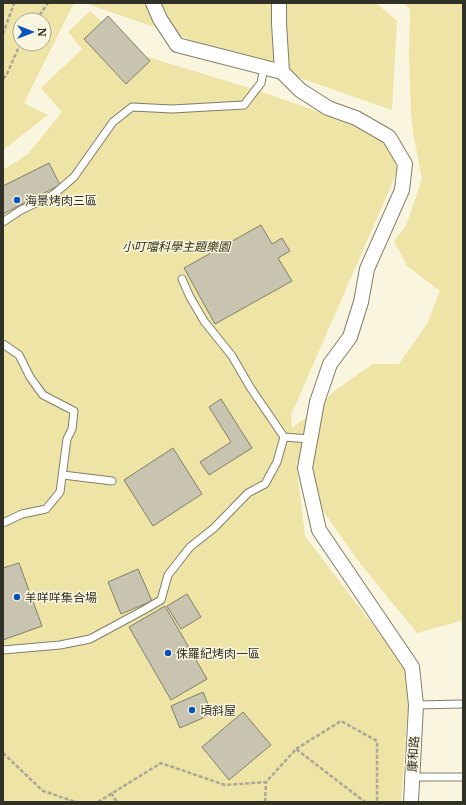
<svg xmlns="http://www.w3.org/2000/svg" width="466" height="805" font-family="Merriweather,'Noto Sans TC',serif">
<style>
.green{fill:#eee4a6;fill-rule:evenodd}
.building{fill:#c8c4af;stroke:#827f6b}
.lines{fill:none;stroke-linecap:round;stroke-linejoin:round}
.service-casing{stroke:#817e6a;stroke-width:9}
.minor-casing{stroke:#817e6a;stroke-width:16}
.path{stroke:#aba897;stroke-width:2.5;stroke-dasharray:4 2;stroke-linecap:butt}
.service{stroke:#fff;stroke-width:7}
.minor{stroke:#fff;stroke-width:14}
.poi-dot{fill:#0552bc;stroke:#f9f5df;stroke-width:1.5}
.labels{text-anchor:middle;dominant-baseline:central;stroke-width:3;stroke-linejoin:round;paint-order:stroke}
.poi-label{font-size:12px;fill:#323128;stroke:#f9f5df;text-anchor:start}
.park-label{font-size:12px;font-style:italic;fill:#342f11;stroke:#f9f5df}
.street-label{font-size:12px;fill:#323128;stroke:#f9f5df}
</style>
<rect width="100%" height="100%" fill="#f9f5df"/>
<!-- green -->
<g class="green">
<path d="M3,3H74L24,103L48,115L3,150ZM20,20H44V44H20Z"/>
<path d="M85,3H376L397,21L392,110Z"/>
<path d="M403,3H463V623L460,621L417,633L359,562L312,495L296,460L305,536L410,674L401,802H3V170L28,154L62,112L41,88L82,49L68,32L90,11L135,53L259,91L382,134L398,170L291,415L292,428L312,413L332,393L372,364H399L427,324L440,291L407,266L394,241L406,226L422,179L413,132L411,113L409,53L410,9Z"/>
</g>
<!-- building -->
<g class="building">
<path d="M108,16L150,61L126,84L84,39Z"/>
<path d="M49,163L60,185L3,214V186Z"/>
<path d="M261,225L272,244L282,238L290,251L278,258L292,281L215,324L184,268Z"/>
<path d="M221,399L252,448L209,475L200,462L231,442L209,407Z"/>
<path d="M173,448L202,494L153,526L124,480Z"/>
<path d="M19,563L42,626L3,640V568Z"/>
<path d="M138,569L152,601L121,614L108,582Z"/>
<path d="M187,594L201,617L181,629L167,606Z"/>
<path d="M165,606L207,679L171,700L129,627Z"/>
<path d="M203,692L212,714L180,728L171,706Z"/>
<path d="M243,712L271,745L229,780L202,747Z"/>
</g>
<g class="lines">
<defs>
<g id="service">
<path d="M3,222L21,210L53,195L74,177L113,122L132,107L172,109L244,105L261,83L264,67"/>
<path d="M182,279L190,297L204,321L232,356L250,387L284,437L310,439"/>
<path d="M3,344L19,355L30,377L43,395L74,411L72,429L67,439L60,492L46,509L22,514L3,523"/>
<path d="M63,475L112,481"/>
<path d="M3,650L60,645L90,639L142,611L161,600L168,575L190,547L214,528L248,493L265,484L277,462L284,437"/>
<path d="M416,705L463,704"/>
<path d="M411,777H463"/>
</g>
<g id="minor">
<path d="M153,3L160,19L177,45L282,72"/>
<path d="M279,3V23L282,72L300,90L328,108L356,118L389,137L405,164L402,190L367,269L361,302L350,337L330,364L317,402L305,468L319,530L412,667L416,705L411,802"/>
</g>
</defs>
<!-- service casing -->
<use href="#service" class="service-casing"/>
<!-- minor casing -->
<use href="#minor" class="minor-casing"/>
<!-- path -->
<g class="path">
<path d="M36,20L48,3"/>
<path d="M3,34L14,3"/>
<path d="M3,79L7,74L20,44"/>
<path d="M296,749L341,721L377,741V802"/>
<path d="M3,753L43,791L76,802"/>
<path d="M111,793L117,802"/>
<path d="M98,802L161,763L225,785L266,782L296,749L365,802"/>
<path d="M265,802L266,782"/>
</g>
<!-- service -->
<use href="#service" class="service"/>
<!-- minor -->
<use href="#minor" class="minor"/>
</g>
<!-- markers -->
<g class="poi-dot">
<circle cx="17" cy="200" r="4"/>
<circle cx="17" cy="597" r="4"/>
<circle cx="168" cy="653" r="4"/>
<circle cx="192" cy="710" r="4"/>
</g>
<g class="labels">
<!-- poi labels -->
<g class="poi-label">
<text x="25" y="200">海景烤肉三區</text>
<text x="25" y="597">羊咩咩集合場</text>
<text x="176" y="653">侏羅紀烤肉一區</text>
<text x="200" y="710">頃斜屋</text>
</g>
<!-- park labels -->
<g class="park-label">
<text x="176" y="246">小叮噹科學主題樂園</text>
</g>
<!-- street labels -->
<g class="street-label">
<text transform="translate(413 754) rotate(-86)">康和路</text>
</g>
</g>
<!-- border -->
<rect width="466" height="805" fill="none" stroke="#323128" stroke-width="8"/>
<!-- north arrow -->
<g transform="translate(32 32) rotate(90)"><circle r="19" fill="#f9f5df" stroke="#a9a796"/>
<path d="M0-3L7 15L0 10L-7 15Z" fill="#0552bc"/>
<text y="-6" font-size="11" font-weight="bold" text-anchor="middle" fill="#323128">N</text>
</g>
</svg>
